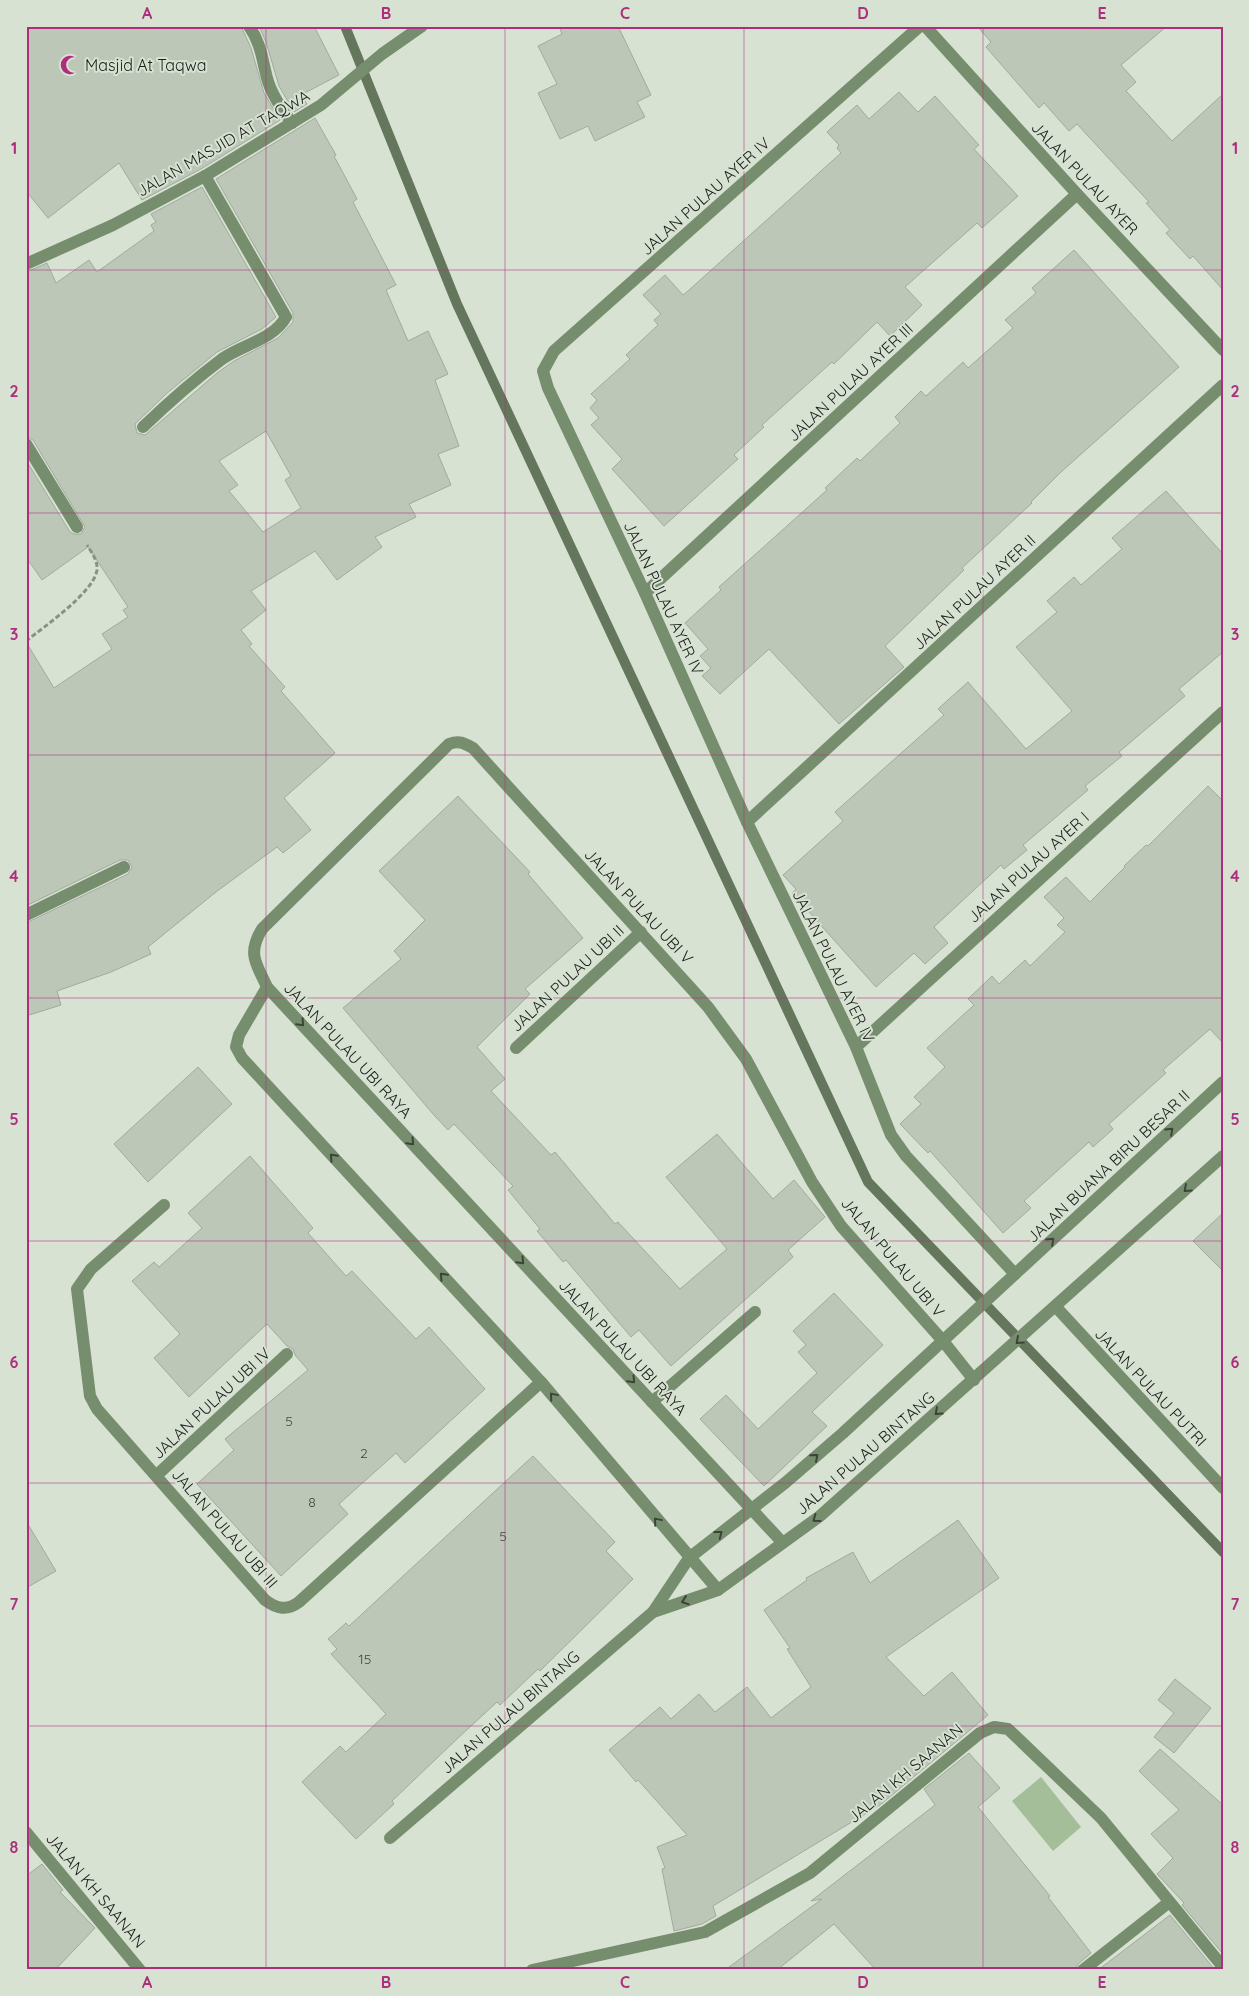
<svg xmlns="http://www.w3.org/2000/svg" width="1249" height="1996" font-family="Quicksand,sans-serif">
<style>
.green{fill:#a3be98}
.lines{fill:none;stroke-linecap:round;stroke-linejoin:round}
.stream{stroke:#64775c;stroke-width:10}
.building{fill:#bcc7b8;stroke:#a1ab9d;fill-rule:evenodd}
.path{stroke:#899186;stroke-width:3;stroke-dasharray:5 2.5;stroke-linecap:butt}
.minor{stroke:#778e6e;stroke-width:12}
.oneway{stroke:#3b4537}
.grid{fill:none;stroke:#ac2e7d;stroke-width:1;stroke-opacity:0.55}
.labels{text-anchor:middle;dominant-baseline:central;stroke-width:4;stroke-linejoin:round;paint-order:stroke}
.number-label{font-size:14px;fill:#424841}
.poi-label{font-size:16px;fill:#1a1e19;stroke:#d7e2d3;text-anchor:start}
.street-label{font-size:16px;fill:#1a1e19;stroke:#d7e2d3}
.neatline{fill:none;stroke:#ac2e7d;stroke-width:2}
.grid-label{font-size:16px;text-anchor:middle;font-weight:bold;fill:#ac2e7d}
</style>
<rect width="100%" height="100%" fill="#d7e2d3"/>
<!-- green -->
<path class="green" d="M1041,1777L1081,1827L1053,1851L1012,1801Z"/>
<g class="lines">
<!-- stream -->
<path class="stream" d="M345,26L457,304L868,1182L1223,1552"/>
</g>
<!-- building -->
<g class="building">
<path d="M26,26H241L251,48L264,93L280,120L201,169L142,200L119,163L48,218L26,191Z"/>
<path d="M259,26H314L339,75L301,95L307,104L294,112L279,86L266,42Z"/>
<path d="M559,26H618L651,95L637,102L645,117L595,141L588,126L560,139L538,93L557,84L538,46L562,34Z"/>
<path d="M977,26H1167L1121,65L1136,82L1126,91L1172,141L1223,94V290L1193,256L1190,259L1166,233L1170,230L1146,203L1149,202L1077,124L1069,131L1044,103L1039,108L986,47L991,42Z"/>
<path d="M899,92L918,112L935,96L979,145L974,149L1018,196L982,228L977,223L905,287L922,305L890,336L877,322L834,364L832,362L762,425L764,427L734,455L738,459L664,526L612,469L622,459L591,425L599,418L590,408L597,400L591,394L630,359L626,355L658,325L654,320L661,314L643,295L665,275L683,295L688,291L841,153L837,148L839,145L827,132L857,105L869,119Z"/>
<path d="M315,118L336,155L334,156L357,199L353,202L396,285L386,290L408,341L428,331L448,374L435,380L459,446L438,454L451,485L409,504L416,517L375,537L382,547L337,580L315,551L251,591L266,610L241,630L252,644L249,646L285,687L281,691L335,753L284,798L311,830L283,853L277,847L216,892L148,947L151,954L111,972L57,991L61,1005L26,1016V923L128,874L132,867L128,860H120L26,906V642L54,688L112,649L102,634L128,617L123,610L128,607L88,547L42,580L26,557V460L70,532L74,534H81L85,527L33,440L26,436V272L47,263L56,283L89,260L97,272L154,231L151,225L156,222L151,214L202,187L276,317L262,329L217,352L166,394L135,424L137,433L145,435L217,373L234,361L278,338L293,322V313L216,179ZM266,431L291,476L285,480L301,508L263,532L229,491L238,485L219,461Z"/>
<path d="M1074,250L1179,367L1061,472L1031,502L1032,503L962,568L964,570L885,646L904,667L839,724L769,649L720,694L702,676L711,668L700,656L708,649L685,623L721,590L719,587L827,490L825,488L857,458L860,461L900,423L895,417L921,391L926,396L963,362L968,368L1013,328L1005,320L1036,293L1032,288Z"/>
<path d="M1166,491L1223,554V652L1179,689L1185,696L1119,752L1122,756L1085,786L1088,790L1023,845L1027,850L1004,869L1001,865L934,927L948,943L925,964L914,953L876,987L792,893L796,889L783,875L843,821L835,812L944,715L938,709L968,682L1026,749L1072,711L1016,647L1057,612L1047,601L1074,577L1081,585L1122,549L1112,538Z"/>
<path d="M1208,786L1223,801V1043L1210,1029L1163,1070L1166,1073L1109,1124L1113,1129L1093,1147L1089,1142L1024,1201L1031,1208L1003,1233L930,1151L928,1153L900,1124L921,1104L914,1097L945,1067L927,1048L974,1005L968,999L992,976L999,984L1025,960L1030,966L1065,932L1057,925L1064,918L1044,897L1066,877L1090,902L1125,867L1124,866L1146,845L1148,846Z"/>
<path d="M458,796L530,872L528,874L583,938L525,989L530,994L477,1047L505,1079L491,1091L551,1155L555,1152L615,1224L618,1222L680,1289L727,1249L666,1177L717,1134L773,1199L794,1180L825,1217L788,1250L793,1257L671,1366L639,1330L631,1337L566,1260L563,1262L537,1231L540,1229L508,1190L513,1186L454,1124L448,1130L433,1114L343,1008L401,959L394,951L425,920L379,871Z"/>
<path d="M198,1067L232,1104L148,1182L114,1144Z"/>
<path d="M250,1156L313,1228L308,1233L346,1276L352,1271L416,1339L429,1327L485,1389L405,1463L396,1453L339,1504L348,1514L281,1576L197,1484L234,1450L225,1439L308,1370L295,1355L293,1349L287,1346L267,1324L189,1397L154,1358L180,1334L132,1281L154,1262L159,1267L202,1228L188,1213Z"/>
<path d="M1223,1213V1271L1193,1241Z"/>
<path d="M834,1293L883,1345L812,1412L827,1426L764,1486L700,1419L726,1395L758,1429L817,1373L798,1352L806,1345L793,1331Z"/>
<path d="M533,1456L615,1542L606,1551L633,1579L540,1671L538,1669L500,1705L497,1702L458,1738L392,1801L394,1804L356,1839L302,1782L340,1746L346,1752L386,1714L331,1654L337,1649L328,1639L346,1623L349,1626Z"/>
<path d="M958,1520L999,1578L886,1657L924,1696L952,1672L988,1715L880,1805L713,1906L716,1916L702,1924L674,1931L662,1869L665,1868L657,1847L687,1835L638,1780L636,1782L609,1750L660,1707L671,1719L699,1694L715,1712L747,1687L771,1718L811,1687L787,1649L790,1648L764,1610L807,1580L806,1578L853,1552L870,1583Z"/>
<path d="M26,1521L56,1571L26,1588Z"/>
<path d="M1175,1679L1211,1708L1174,1753L1154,1737L1174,1713L1158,1700Z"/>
<path d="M1160,1749L1223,1805V1954L1182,1905L1184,1903L1157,1874L1173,1858L1151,1834L1179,1810L1139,1771Z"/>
<path d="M969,1753L1000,1788L978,1807L1050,1896L1048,1897L1091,1953L1078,1964L1075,1970H876L834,1924L777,1970H725L822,1899L811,1901L935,1805L924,1789Z"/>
<path d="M42,1864L63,1890L60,1892L95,1928L55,1970H26V1876Z"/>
<path d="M1170,1915L1215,1970H1096L1102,1967Z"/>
</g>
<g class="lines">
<!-- path -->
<path class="path" d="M26,641C44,627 94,592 97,570C98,561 92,553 87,545"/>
<!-- minor -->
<g class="minor">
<path d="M249,26C261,43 262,59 267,78C271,94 282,109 292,123"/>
<path d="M920,26L554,351L543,371L548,388L645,593L747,822L856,1047L891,1135L906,1156L1015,1274"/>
<path d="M925,26L1077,194L1223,350"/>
<path d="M26,264L113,225L205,176L321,105L382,54L422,26"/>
<path d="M143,427C168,403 194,380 222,359C242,345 274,339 286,317L205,176"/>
<path d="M26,444L77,527"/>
<path d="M645,593L1077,194"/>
<path d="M747,822L1223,385"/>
<path d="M26,915L124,867"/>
<path d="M267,987L239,1035L236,1047L242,1058L541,1382L718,1590"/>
<path d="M856,1047L1223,712"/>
<path d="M516,1048L641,932"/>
<path d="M164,1205L91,1269L77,1289L90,1396L97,1409L265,1600C277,1609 287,1611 299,1602L541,1382"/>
<path d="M1056,1307L1223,1488"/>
<path d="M652,1402L755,1312"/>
<path d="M157,1475L287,1354"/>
<path d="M782,1542L267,987C256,963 247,954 262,929L449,744C459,740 464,743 473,748L708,1007L746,1059L812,1182L841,1226L943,1341L974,1380"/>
<path d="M653,1612L718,1590L820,1516L1223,1156"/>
<path d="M26,1832L140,1970"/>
<path d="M390,1838L653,1612L689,1558L785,1483L843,1433L1223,1082"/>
<path d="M532,1970L705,1932L810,1873L980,1733L994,1727L1008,1729L1101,1818L1223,1967"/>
<path d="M1083,1970L1168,1903"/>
</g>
</g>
<!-- one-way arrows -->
<defs><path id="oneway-chevron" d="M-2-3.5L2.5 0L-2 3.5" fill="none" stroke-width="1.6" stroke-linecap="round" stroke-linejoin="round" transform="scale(1.25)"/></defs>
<g class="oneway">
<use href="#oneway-chevron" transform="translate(301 1023) rotate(47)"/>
<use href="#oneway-chevron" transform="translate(1170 1131) rotate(-43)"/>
<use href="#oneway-chevron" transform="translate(411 1142) rotate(47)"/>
<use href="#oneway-chevron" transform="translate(333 1157) rotate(-133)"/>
<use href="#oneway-chevron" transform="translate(1187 1189) rotate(138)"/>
<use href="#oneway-chevron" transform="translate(1051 1241) rotate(-43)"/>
<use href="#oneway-chevron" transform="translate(521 1261) rotate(47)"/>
<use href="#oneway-chevron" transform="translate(443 1276) rotate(-133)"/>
<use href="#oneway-chevron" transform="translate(1019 1341) rotate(138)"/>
<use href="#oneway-chevron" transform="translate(632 1380) rotate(47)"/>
<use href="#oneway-chevron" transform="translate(553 1396) rotate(-130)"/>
<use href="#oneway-chevron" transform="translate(938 1412) rotate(138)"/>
<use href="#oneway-chevron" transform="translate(815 1457) rotate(-41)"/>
<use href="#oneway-chevron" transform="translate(816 1519) rotate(144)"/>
<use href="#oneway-chevron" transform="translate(657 1521) rotate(-130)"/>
<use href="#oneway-chevron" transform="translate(719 1534) rotate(-38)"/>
<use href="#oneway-chevron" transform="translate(685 1601) rotate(162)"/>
</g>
<!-- grid -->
<path class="grid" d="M266,26V1970M505,26V1970M744,26V1970M983,26V1970M26,270H1223M26,513H1223M26,755H1223M26,998H1223M26,1241H1223M26,1483H1223M26,1726H1223"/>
<!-- icons -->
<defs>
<symbol id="mosque-bare" viewBox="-9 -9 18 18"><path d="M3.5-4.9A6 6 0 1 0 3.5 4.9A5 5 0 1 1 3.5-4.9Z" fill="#ac2e7d" stroke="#d7e2d3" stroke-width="2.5" paint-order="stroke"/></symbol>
</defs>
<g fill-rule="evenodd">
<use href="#mosque-bare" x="56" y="51" width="28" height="28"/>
</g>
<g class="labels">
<!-- number labels -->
<g class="number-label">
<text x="289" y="1421">5</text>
<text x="364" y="1453">2</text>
<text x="312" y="1502">8</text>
<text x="503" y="1536">5</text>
<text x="365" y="1659">15</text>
</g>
<!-- poi labels -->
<g class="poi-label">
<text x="85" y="65">Masjid At Taqwa</text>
</g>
<!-- street labels -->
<g class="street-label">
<text transform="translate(223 143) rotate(-30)">JALAN MASJID AT TAQWA</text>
<text transform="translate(1085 178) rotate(47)">JALAN PULAU AYER</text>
<text transform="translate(705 196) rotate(-42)">JALAN PULAU AYER IV</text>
<text transform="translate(850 382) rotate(-43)">JALAN PULAU AYER III</text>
<text transform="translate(974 592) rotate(-43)">JALAN PULAU AYER II</text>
<text transform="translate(664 598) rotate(65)">JALAN PULAU AYER IV</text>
<text transform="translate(1028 867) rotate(-42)">JALAN PULAU AYER I</text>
<text transform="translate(639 906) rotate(47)">JALAN PULAU UBI V</text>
<text transform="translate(834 966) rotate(64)">JALAN PULAU AYER IV</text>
<text transform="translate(567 978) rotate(-43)">JALAN PULAU UBI II</text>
<text transform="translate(348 1050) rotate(47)">JALAN PULAU UBI RAYA</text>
<text transform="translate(1108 1166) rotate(-43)">JALAN BUANA BIRU BESAR II</text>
<text transform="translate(893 1257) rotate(50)">JALAN PULAU UBI V</text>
<text transform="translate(623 1347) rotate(47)">JALAN PULAU UBI RAYA</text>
<text transform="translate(1151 1387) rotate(47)">JALAN PULAU PUTRI</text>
<text transform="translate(211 1403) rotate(-43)">JALAN PULAU UBI IV</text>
<text transform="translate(865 1453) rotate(-41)">JALAN PULAU BINTANG</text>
<text transform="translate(225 1528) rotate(49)">JALAN PULAU UBI III</text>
<text transform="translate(510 1712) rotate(-41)">JALAN PULAU BINTANG</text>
<text transform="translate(905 1773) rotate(-40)">JALAN KH SAANAN</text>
<text transform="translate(96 1890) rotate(50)">JALAN KH SAANAN</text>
</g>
</g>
<!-- border -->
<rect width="1249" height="1996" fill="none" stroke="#d7e2d3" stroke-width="55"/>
<rect x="28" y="28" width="1194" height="1940" class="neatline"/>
<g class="grid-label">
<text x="147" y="19">A</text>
<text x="386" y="19">B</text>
<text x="625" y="19">C</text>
<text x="863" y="19">D</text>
<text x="1102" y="19">E</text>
<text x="14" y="154">1</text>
<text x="1235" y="154">1</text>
<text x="14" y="397">2</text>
<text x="1235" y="397">2</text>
<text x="14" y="640">3</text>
<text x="1235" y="640">3</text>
<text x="14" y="882">4</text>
<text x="1235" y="882">4</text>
<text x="14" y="1125">5</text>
<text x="1235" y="1125">5</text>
<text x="14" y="1368">6</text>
<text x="1235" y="1368">6</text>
<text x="14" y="1610">7</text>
<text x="1235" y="1610">7</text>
<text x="14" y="1853">8</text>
<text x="1235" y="1853">8</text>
<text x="147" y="1988">A</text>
<text x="386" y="1988">B</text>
<text x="625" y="1988">C</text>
<text x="863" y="1988">D</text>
<text x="1102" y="1988">E</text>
</g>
</svg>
